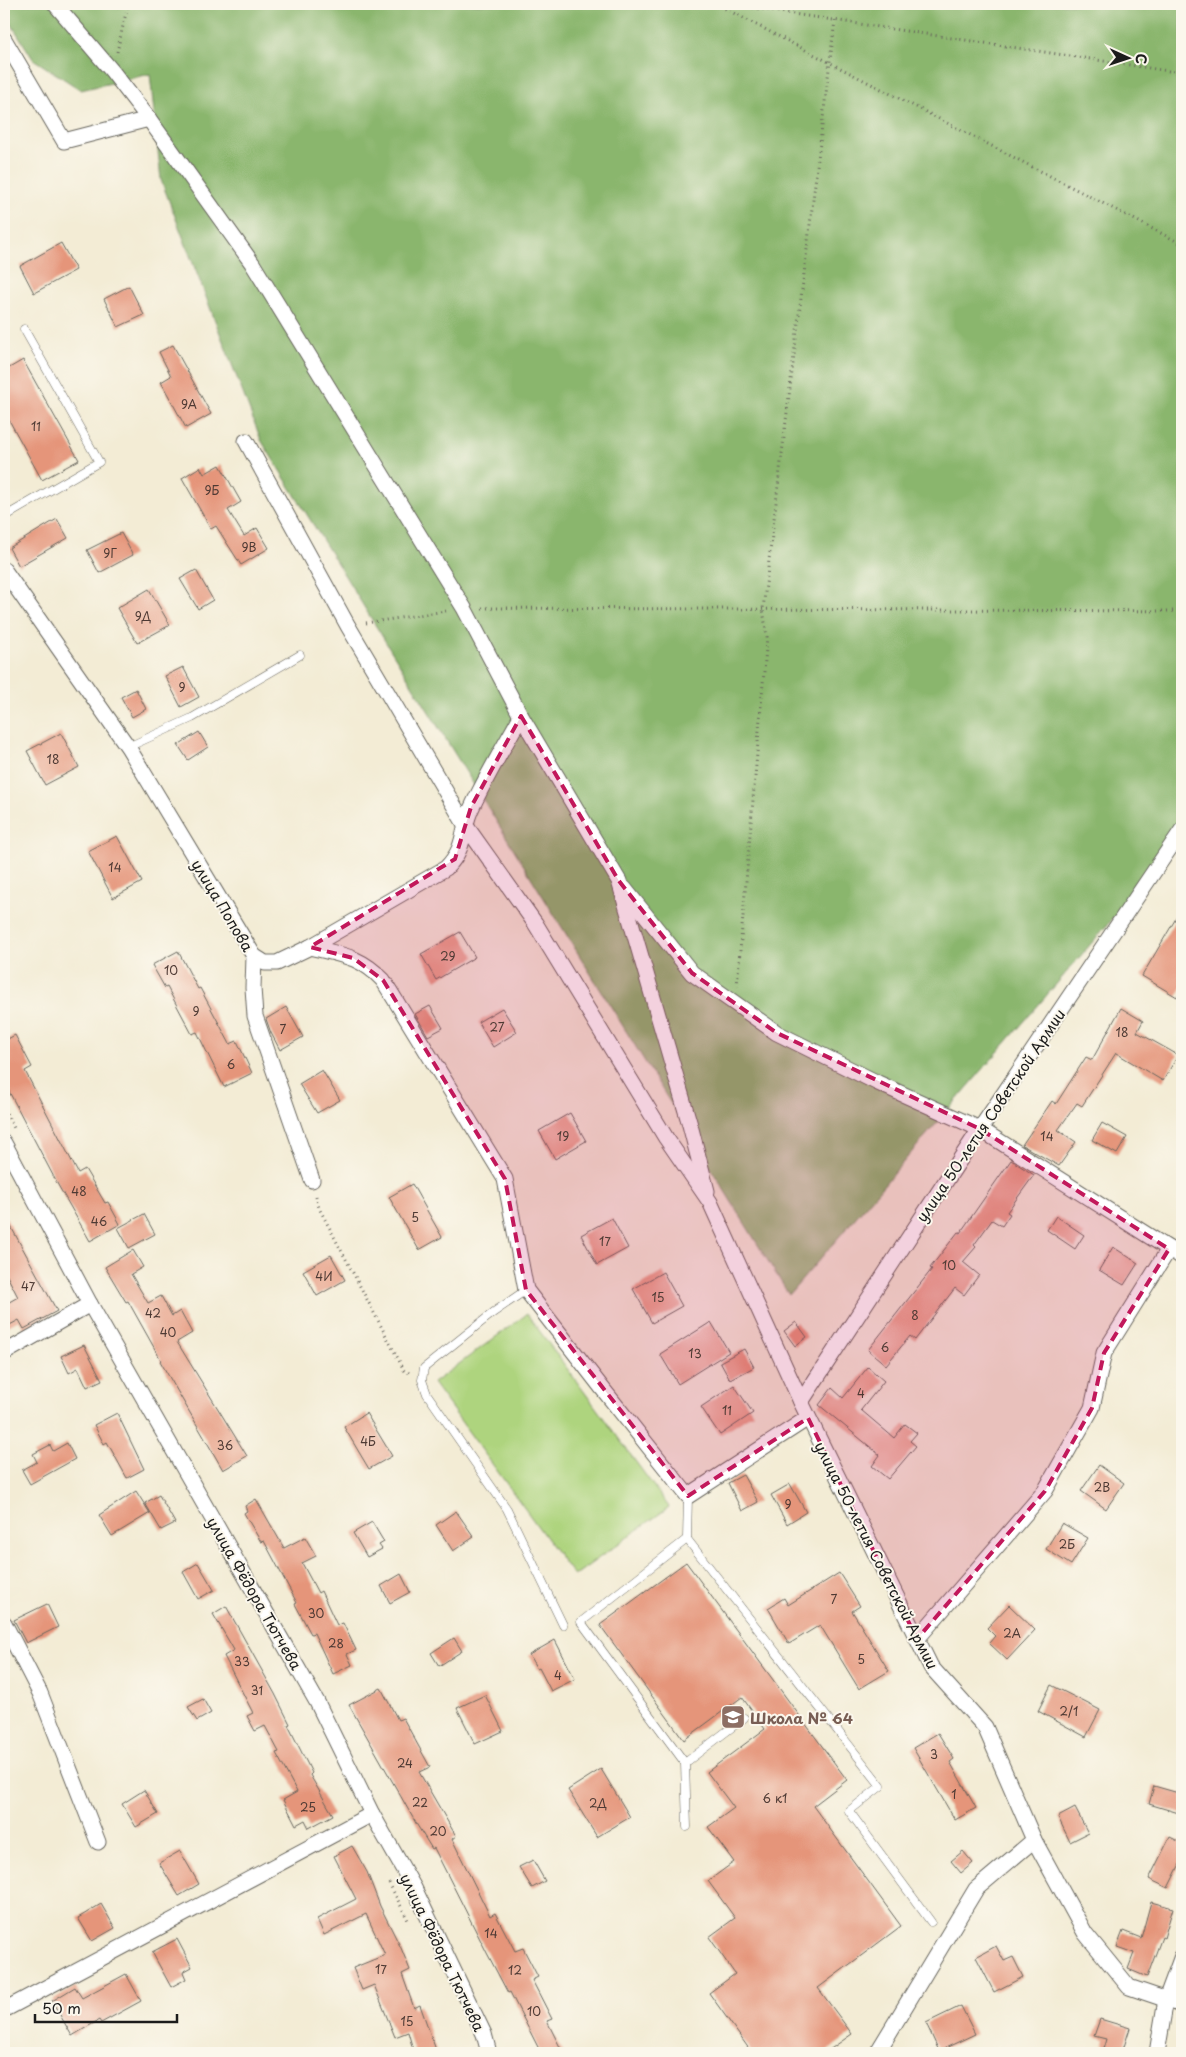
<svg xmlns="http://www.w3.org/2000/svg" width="1186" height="2057" font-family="'Playpen Sans',sans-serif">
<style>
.green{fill:#aed47e;stroke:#65784d}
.forest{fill:#8ab66d;stroke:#536944}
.building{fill:#e5957a}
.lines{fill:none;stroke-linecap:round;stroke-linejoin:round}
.lane-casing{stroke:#67655d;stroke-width:9}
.street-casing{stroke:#67655d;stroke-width:17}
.path{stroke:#67655d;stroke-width:3;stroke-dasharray:1 4;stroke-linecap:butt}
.lane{stroke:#fff;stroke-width:8}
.street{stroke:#fff;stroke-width:15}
.marked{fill:#c2185b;fill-opacity:0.2;stroke:#c2185b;stroke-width:4;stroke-dasharray:10 6;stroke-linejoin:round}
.labels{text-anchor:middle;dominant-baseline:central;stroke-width:4;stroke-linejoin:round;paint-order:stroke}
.number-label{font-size:12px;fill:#4e3a34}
.street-label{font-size:15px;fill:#1c1c1c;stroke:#fbf7ec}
.education-label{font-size:15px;font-weight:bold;fill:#785e54;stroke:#fbf7ec;text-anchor:start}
</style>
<rect width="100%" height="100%" fill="#fbf7ec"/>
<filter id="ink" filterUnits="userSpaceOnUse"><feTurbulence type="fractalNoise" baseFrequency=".02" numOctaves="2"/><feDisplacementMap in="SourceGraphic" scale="10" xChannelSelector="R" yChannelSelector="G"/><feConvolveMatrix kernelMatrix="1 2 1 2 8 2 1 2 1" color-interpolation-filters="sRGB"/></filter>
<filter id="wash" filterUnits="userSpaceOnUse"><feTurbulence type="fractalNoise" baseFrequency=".0096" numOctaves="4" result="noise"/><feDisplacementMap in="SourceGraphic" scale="20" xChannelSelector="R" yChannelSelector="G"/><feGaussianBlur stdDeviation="1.12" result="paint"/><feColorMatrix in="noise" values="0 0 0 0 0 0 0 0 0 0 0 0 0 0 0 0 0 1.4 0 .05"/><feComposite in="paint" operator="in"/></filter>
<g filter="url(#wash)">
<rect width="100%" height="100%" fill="#f3ecd5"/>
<!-- green -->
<path class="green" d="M527,1314L669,1507L574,1576L433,1383Z"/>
<!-- forest -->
<path class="forest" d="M4,4H1182V838L789,1295L261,440L161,180L150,74L81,90L33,59L4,12Z"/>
<g id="blocks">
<!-- building -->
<g class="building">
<path d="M61,243L76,270L34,293L20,266Z"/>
<path d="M129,286L144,315L118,327L104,299Z"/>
<path d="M173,345L211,414L186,428L161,382L171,376L159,352Z"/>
<path d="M23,360L79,460L42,480L4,411V371Z"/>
<path d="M220,465L241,502L228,510L244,536L257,528L269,548L241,565L216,526L211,529L182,478L200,467L204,474Z"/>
<path d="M57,519L68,538L19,566L9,548Z"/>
<path d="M121,533L133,555L99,573L87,550Z"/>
<path d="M196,570L213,600L198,609L180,579Z"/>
<path d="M149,589L170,625L137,643L117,608Z"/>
<path d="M183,667L199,697L181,707L165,676Z"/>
<path d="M136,689L146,709L132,717L121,697Z"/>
<path d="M199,732L208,747L188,760L178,745Z"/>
<path d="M61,733L79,767L45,785L27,751Z"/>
<path d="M117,836L142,882L113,898L88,851Z"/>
<path d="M1182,908V988L1177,997L1142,976Z"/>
<path d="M460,932L475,957L436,980L421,954Z"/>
<path d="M178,951L198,989L200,988L230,1044L237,1041L252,1073L224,1087L197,1032L192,1034L167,987L165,988L152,965Z"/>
<path d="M430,1006L443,1028L428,1036L415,1014Z"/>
<path d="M286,1007L303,1037L280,1050L271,1033L266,1019Z"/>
<path d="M502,1008L517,1032L493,1047L478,1022Z"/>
<path d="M1121,1008L1143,1021L1137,1032L1178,1055L1163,1081L1116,1053L1082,1106L1077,1103L1058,1130L1076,1142L1059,1166L1022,1145L1052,1101L1056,1104L1086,1057L1092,1060Z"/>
<path d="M15,1035L32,1067L25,1071L78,1173L85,1169L105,1203L108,1202L120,1224L90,1241L58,1185L4,1082V1041Z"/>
<path d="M322,1070L340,1100L317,1113L299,1084Z"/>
<path d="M570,1113L586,1141L555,1159L539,1131Z"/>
<path d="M1102,1123L1127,1137L1117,1154L1092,1140Z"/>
<path d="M1011,1160L1034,1175L1007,1212L1010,1214L1002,1226L992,1220L974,1245L976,1247L963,1262L979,1275L964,1295L955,1288L915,1340L910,1336L886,1365L868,1350L932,1269L930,1268L958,1232L960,1233Z"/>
<path d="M412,1184L442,1237L419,1250L389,1197Z"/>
<path d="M4,1214L57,1311L24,1329L19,1320L4,1328V1305L18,1297L4,1270Z"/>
<path d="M144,1214L155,1234L129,1248L118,1228Z"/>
<path d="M1056,1216L1084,1235L1075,1249L1047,1230Z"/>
<path d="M612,1218L628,1248L597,1265L581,1235Z"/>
<path d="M1113,1247L1138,1263L1124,1285L1099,1270Z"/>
<path d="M133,1250L143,1267L131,1274L148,1303L161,1296L172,1316L180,1311L192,1333L177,1342L247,1456L223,1470L160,1361L161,1360L128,1301L126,1302L105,1267Z"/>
<path d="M331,1255L345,1280L317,1296L303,1271Z"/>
<path d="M663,1272L682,1306L652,1323L633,1289Z"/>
<path d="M711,1322L729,1352L678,1384L660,1354Z"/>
<path d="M796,1322L807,1337L795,1346L784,1331Z"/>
<path d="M84,1345L102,1380L87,1387L78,1368L69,1373L61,1356Z"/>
<path d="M744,1349L754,1367L730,1380L720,1362Z"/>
<path d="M868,1367L884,1381L861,1410L894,1438L905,1424L917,1433L910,1441L916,1446L888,1479L872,1466L880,1455L819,1405L832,1388L843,1398Z"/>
<path d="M734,1385L753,1413L720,1435L701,1407Z"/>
<path d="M117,1413L144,1469L127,1478L107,1442L104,1444L94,1425Z"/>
<path d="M366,1413L392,1456L369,1469L344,1427Z"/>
<path d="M67,1443L75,1459L30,1484L22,1470L37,1462L33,1454L50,1445L53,1451Z"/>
<path d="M1099,1465L1124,1483L1106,1509L1081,1491Z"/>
<path d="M743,1475L758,1502L742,1511L728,1483Z"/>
<path d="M790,1484L806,1512L787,1524L771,1495Z"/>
<path d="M136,1491L150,1513L112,1536L99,1515Z"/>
<path d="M159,1495L175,1523L161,1530L145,1503Z"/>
<path d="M256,1499L284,1548L305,1537L316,1556L302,1563L318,1593L321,1591L337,1625L343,1623L356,1650L347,1654L352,1665L333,1674L314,1633L311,1634L295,1604L297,1603L264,1541L261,1542L244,1513L247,1511L245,1506Z"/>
<path d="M456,1511L474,1537L453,1551L436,1525Z"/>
<path d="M372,1522L384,1542L379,1545L382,1549L367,1557L353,1533Z"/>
<path d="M1062,1523L1088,1538L1071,1565L1046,1549Z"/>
<path d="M686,1562L847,1780L813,1806L901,1926L818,1988L852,2034L825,2053H752L709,1993L735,1974L709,1937L735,1918L708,1881L734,1862L708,1827L734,1808L707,1772L765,1729L742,1697L684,1740L600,1625Z"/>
<path d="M198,1563L214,1590L198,1599L183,1572Z"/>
<path d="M839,1573L860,1606L852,1611L889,1671L859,1689L820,1625L789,1644L768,1608L784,1598L788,1605Z"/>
<path d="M401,1574L410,1592L390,1603L381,1586Z"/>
<path d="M47,1604L58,1627L26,1643L14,1620Z"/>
<path d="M1009,1605L1035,1630L1007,1660L989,1643L995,1636L987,1628Z"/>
<path d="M226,1606L275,1694L290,1724L288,1725L312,1773L310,1775L333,1815L309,1828L305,1820L296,1825L283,1800L297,1792L276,1753L279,1752L265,1726L255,1731L247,1716L253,1713L224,1656L234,1650L213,1614Z"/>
<path d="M454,1638L462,1651L439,1666L431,1653Z"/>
<path d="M555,1640L575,1679L551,1691L539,1668L537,1669L529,1655Z"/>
<path d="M1051,1685L1100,1710L1086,1737L1038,1711Z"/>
<path d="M381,1688L398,1720L403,1718L430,1767L419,1772L456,1836L452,1839L490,1916L495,1913L515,1951L523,1948L538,1977L532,1980L552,2019L547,2021L563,2053H541L510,1992L508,1993L487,1953L434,1848L432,1849L417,1825L349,1705Z"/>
<path d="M485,1695L503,1731L475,1744L457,1708Z"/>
<path d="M203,1699L211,1713L197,1721L188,1707Z"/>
<path d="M938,1733L954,1759L950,1762L976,1808L955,1820L913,1748Z"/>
<path d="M601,1769L630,1817L597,1837L568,1790Z"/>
<path d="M1154,1786L1182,1794V1814L1149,1804Z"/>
<path d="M144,1790L158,1814L136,1827L122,1804Z"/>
<path d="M1075,1808L1088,1833L1070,1842L1058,1817Z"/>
<path d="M1170,1837L1182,1843V1860L1168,1888L1149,1879Z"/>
<path d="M352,1846L367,1872L380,1906L401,1948L410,1970L402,1974L414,2008L420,2005L436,2050L428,2053H414L408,2032L395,2037L374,1985L362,1990L353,1968L385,1955L366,1914L324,1935L317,1919L356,1899L334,1856Z"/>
<path d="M180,1851L199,1884L179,1896L159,1863Z"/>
<path d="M963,1851L973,1863L961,1873L951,1861Z"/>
<path d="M533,1860L545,1881L532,1888L519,1867Z"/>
<path d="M1151,1902L1173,1908L1164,1938L1162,1937L1147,1977L1128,1969L1134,1953L1117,1947L1123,1931L1141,1938Z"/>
<path d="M101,1904L115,1928L92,1941L78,1918Z"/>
<path d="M177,1939L192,1967L183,1972L186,1979L171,1987L152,1952Z"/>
<path d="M996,1946L1004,1961L1013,1957L1023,1977L994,1992L976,1957Z"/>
<path d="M126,1974L141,2001L101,2023L99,2020L72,2036L52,2001L75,1987L82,1998Z"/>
<path d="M961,2006L975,2034L939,2051L926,2023Z"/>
<path d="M1100,2019L1130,2028L1122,2053H1102L1106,2039L1094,2036Z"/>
</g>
</g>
</g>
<g filter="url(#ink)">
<use href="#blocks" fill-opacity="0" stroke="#67655d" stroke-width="1"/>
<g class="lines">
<defs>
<g id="lane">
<path d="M4,517L99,462L24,329"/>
<path d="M128,747L192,718L300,655"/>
<path d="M526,1290L494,1312L424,1368L422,1380L427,1394L507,1509L563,1625"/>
<path d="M687,1539L688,1496"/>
<path d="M685,1763L744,1718"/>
<path d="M687,1827L685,1763L581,1622L687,1539L881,1786L849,1811L931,1922"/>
</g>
<g id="street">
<path d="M55,4L112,71L149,119L252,263L464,608L521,716L619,881L690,1125L707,1191"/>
<path d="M4,39L64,141L149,119"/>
<path d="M246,441L348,626L466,826L535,923L666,1138L710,1202L801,1402L931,1667L985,1727L1034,1840L1085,1933L1129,1987L1182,2005"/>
<path d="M4,570L128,747L254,956L265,963H277L310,947C342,955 360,956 383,980L505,1179L526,1290L602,1388L688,1496L808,1418"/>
<path d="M624,888L692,973L777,1033L878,1083L980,1129L1182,1257"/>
<path d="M310,947L446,868C468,846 460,829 473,805C487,775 505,745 521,716"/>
<path d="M254,956L253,988L255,1016L312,1180"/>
<path d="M4,1143L90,1304L317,1702L372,1814L414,1888L484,2034L489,2053"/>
<path d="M4,1353L90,1304"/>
<path d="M801,1402L980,1129L1182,830"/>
<path d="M4,1623L40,1693L98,1842"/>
<path d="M917,1639L1045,1491L1092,1408L1104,1353L1169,1249"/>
<path d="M4,2010L372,1814"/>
<path d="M877,2053L976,1889L1034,1840"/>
<path d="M1157,2053L1166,1999L1182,1956"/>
</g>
</defs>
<!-- lane casing -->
<use href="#lane" class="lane-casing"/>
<!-- street casing -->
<use href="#street" class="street-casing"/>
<!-- path -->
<g class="path">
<path d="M716,4L1182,244"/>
<path d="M728,4L1182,73"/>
<path d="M117,52L128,4"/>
<path d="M482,608L1182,611"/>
<path d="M366,623L446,611"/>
<path d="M737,986L767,637L763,609L835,20"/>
<path d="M4,1109L15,1130"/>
<path d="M316,1196L319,1208L404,1370L411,1374"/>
<path d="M389,1883L409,1922"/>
</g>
<!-- lane -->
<use href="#lane" class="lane"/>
<!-- street -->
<use href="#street" class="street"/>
</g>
</g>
<!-- marked area -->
<path class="marked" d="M521,716L619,881L692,973L777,1033L980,1129L1169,1249L1104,1353L1092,1408L1045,1491L917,1639L808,1418L688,1496L526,1290L505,1179L383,980L353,958L310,947L455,859L471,807Z"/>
<!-- icons -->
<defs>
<symbol id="school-square" viewBox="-11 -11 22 22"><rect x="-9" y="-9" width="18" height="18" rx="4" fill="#8d6e63" stroke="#fbf7ec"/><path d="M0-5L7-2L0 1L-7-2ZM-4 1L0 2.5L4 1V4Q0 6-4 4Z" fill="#fff"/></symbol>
</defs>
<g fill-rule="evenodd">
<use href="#school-square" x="719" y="1703" width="28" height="28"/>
</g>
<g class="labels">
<!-- number labels -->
<g class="number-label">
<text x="189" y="404">9А</text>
<text x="36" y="426">11</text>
<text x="212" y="490">9Б</text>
<text x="249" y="547">9В</text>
<text x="110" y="553">9Г</text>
<text x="143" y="616">9Д</text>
<text x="182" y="687">9</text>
<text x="53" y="759">18</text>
<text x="115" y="867">14</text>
<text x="448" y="956">29</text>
<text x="171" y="970">10</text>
<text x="196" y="1011">9</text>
<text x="497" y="1027">27</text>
<text x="283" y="1029">7</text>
<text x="1122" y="1032">18</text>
<text x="231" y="1064">6</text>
<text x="563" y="1136">19</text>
<text x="1047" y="1136">14</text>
<text x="79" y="1191">48</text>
<text x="415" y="1217">5</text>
<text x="99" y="1221">46</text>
<text x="605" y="1241">17</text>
<text x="949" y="1265">10</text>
<text x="324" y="1276">4И</text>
<text x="28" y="1286">47</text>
<text x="658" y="1297">15</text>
<text x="153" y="1313">42</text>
<text x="915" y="1315">8</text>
<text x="168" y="1332">40</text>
<text x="885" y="1347">6</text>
<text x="695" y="1353">13</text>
<text x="861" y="1393">4</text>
<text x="727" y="1410">11</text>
<text x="368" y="1441">4Б</text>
<text x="225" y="1445">36</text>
<text x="1102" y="1487">2В</text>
<text x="788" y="1504">9</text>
<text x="1067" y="1544">2Б</text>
<text x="834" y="1599">7</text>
<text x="316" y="1613">30</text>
<text x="1012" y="1633">2А</text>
<text x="336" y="1643">28</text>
<text x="861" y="1659">5</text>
<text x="242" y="1661">33</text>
<text x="558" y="1675">4</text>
<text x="257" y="1690">31</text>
<text x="1069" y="1711">2/1</text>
<text x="934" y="1754">3</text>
<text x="405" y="1763">24</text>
<text x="954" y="1794">1</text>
<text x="775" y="1798">6 к1</text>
<text x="420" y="1802">22</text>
<text x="598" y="1803">2Д</text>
<text x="308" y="1807">25</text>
<text x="438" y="1831">20</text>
<text x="491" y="1933">14</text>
<text x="381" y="1969">17</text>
<text x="515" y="1970">12</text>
<text x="534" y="2011">10</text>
<text x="407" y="2021">15</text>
</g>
<!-- street labels -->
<g class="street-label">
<text transform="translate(223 905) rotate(59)">улица Попова</text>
<text transform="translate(990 1115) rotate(-56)">улица 50-летия Советской Армии</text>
<text transform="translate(877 1555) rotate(63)">улица 50-летия Советской Армии</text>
<text transform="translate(255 1593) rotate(60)">улица Фёдора Тютчева</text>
<text transform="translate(443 1952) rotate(64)">улица Фёдора Тютчева</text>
</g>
<!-- education labels -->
<g class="education-label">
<text x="750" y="1717">Школа № 64</text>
</g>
</g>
<!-- margin -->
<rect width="1186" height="2057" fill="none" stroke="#fbf7ec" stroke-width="20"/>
<!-- north arrow -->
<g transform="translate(1128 58) rotate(93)" stroke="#fbf7ec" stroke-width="4" paint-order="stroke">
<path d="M0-4L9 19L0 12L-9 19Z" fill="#1c1c1c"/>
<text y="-8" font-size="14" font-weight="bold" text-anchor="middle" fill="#1c1c1c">С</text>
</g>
<!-- scale -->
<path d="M35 2014v8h142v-8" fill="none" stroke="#1c1c1c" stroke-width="2.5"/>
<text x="42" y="2014" font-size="15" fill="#1c1c1c" stroke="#fbf7ec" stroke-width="4" paint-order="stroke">50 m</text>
</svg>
